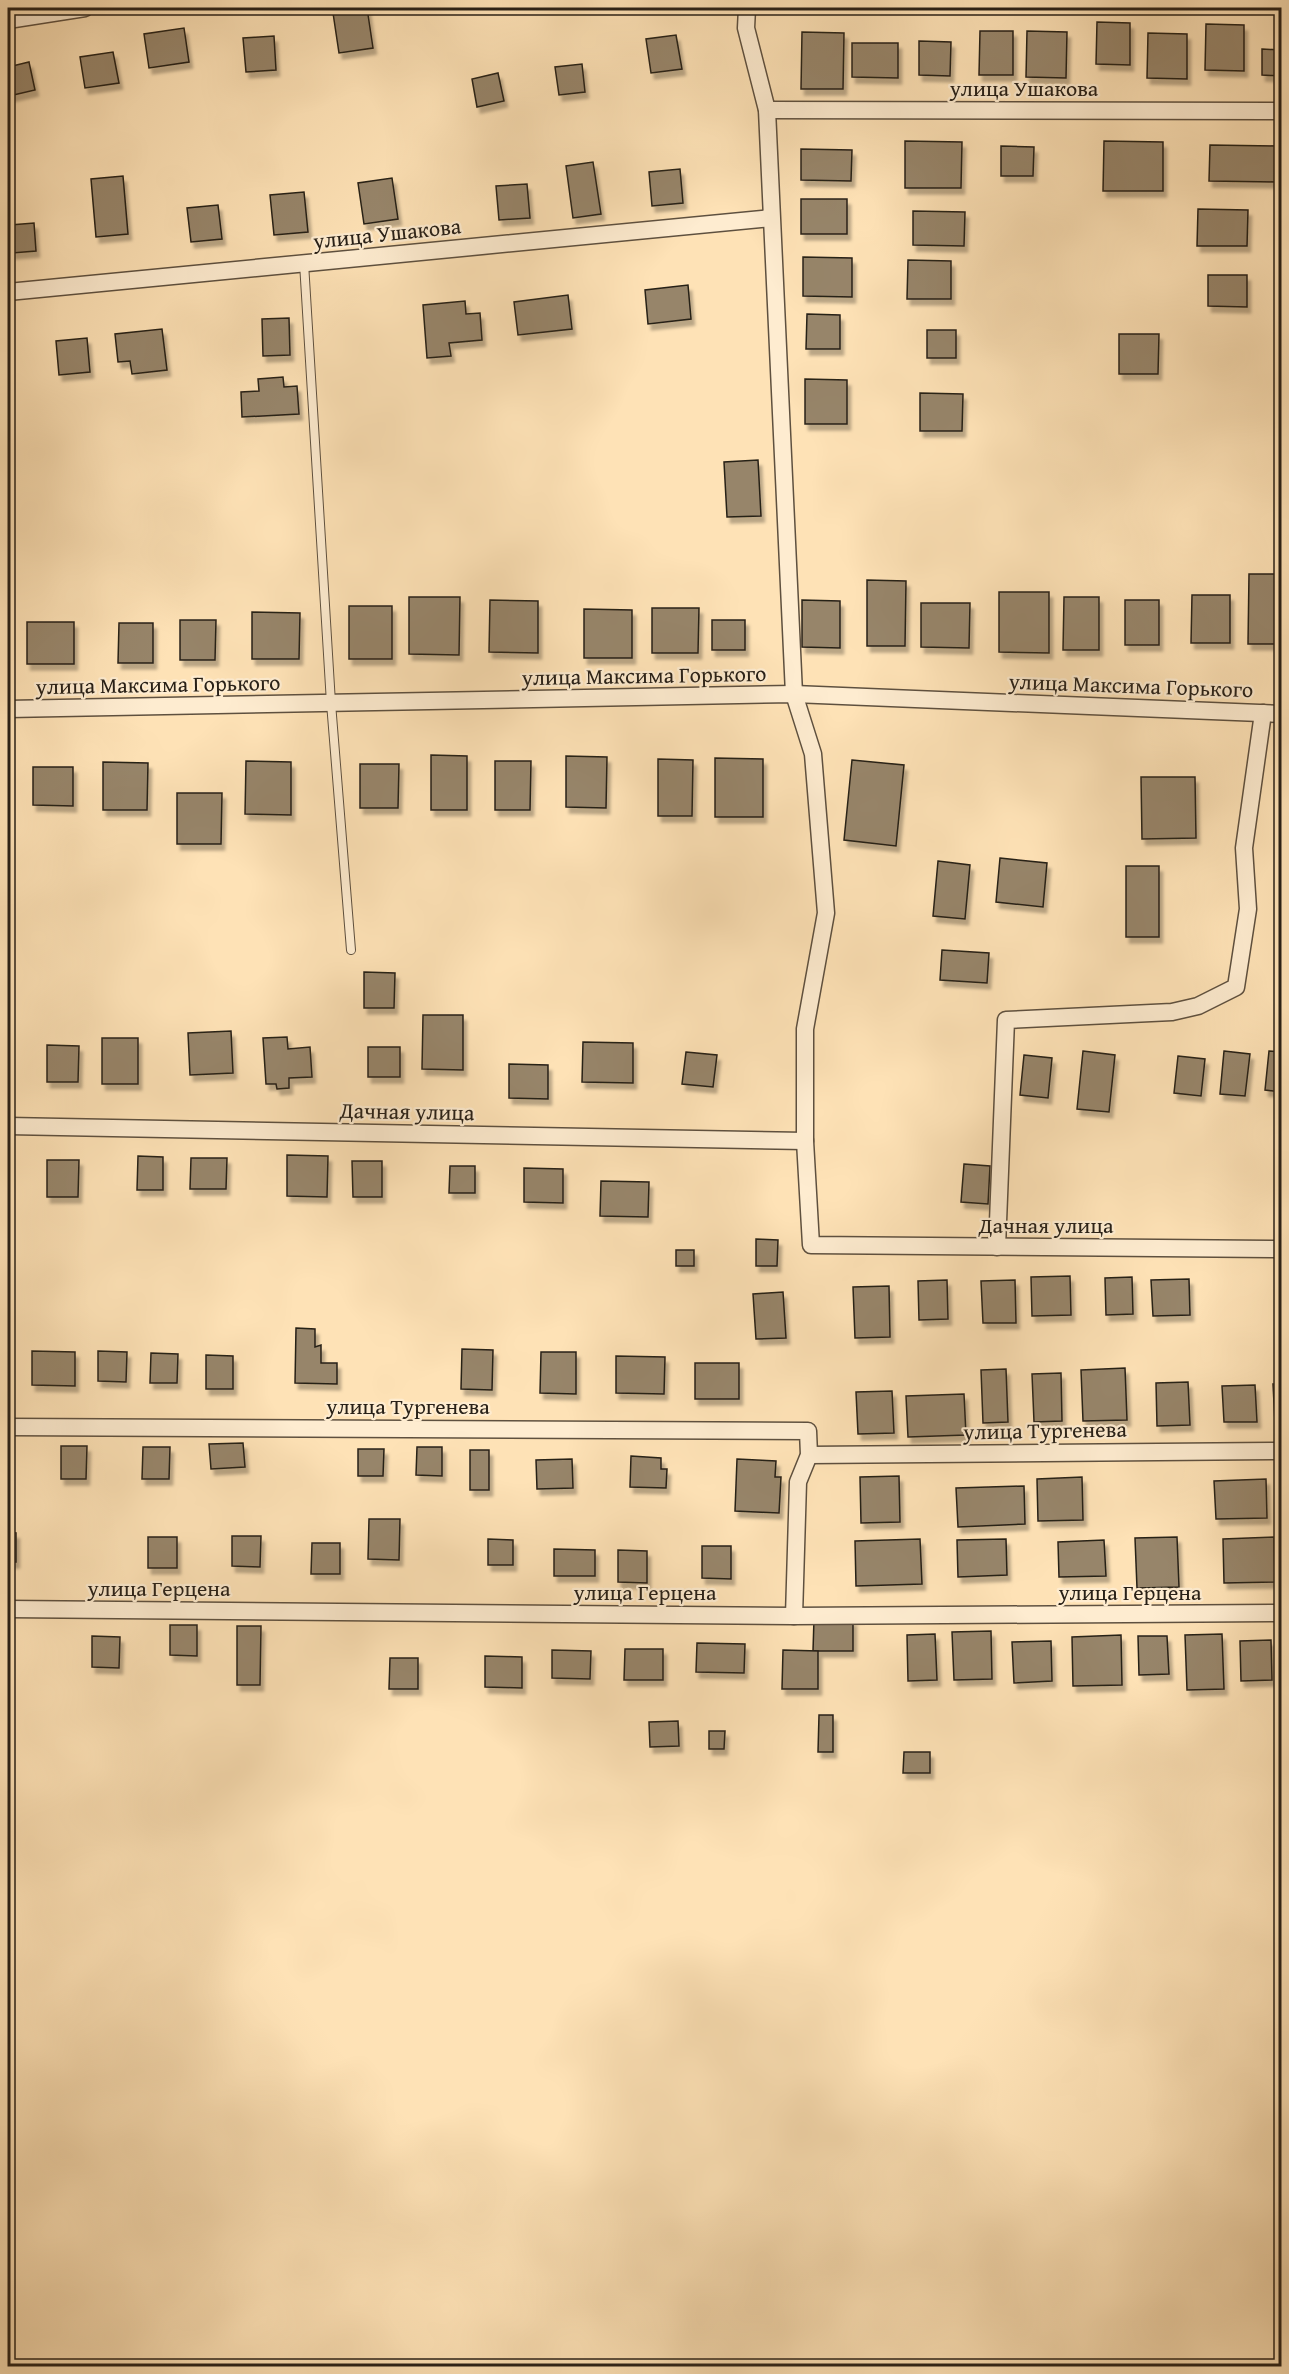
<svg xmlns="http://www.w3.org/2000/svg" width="1289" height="2374" font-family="'Gentium Book Plus',serif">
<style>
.building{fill:#97856a;stroke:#282017;stroke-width:1.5;filter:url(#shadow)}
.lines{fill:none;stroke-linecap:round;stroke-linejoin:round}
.lane-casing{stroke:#5e503f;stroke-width:10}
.street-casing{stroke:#5e503f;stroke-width:19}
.lane{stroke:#feecd0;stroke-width:8}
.street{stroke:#feecd0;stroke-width:16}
.labels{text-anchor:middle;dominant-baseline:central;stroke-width:4.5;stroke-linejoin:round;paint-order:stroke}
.street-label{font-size:22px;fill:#282017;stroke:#feecd0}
</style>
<defs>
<filter id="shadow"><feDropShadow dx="3.5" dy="6" stdDeviation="1.5" flood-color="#0004"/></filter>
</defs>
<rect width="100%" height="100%" fill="#fee2b6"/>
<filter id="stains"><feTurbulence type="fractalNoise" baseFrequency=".00333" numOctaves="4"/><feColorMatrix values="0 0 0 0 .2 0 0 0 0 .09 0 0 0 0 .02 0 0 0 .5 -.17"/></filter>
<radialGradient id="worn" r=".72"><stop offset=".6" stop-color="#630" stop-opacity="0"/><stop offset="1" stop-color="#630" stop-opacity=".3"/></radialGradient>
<!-- building -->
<g class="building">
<path d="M367,8L373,48L339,53L333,13Z"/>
<path d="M1097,22L1130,23V65L1096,64Z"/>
<path d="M1206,24L1244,25V71L1205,70Z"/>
<path d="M184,28L189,62L149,68L144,34Z"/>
<path d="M980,31H1013V75H979Z"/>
<path d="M1027,31L1067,32L1066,78L1026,77Z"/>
<path d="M802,32L844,33L843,89H801Z"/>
<path d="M1148,33L1187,34V79L1147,78Z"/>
<path d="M676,35L682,69L651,73L646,39Z"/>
<path d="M274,36L276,70L246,72L243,38Z"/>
<path d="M919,41L951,42L950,76L919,75Z"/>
<path d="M852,43H898V78L852,77Z"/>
<path d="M1262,49L1282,50V76L1262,75Z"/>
<path d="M113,52L119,83L85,88L80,57Z"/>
<path d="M29,62L35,90L9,96L8,67Z"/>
<path d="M582,64L585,92L559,95L555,67Z"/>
<path d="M498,73L504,101L477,107L472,79Z"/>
<path d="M905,141L962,142L961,188H905Z"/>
<path d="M1104,141L1163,142V191H1103Z"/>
<path d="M1210,145L1281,146L1280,182L1209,181Z"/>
<path d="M1001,146L1034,147L1033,176H1001Z"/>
<path d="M801,149L852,150L851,181L801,180Z"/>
<path d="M593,162L601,214L573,218L566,166Z"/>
<path d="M680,169L683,203L652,206L649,172Z"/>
<path d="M123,176L128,234L96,237L91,179Z"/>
<path d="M392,178L398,219L364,224L358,183Z"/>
<path d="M527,184L530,218L499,220L496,186Z"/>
<path d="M304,192L308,232L274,235L270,195Z"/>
<rect x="801" y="199" width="46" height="35"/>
<path d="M218,205L222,239L191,242L187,208Z"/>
<path d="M1198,209L1248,210L1247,246H1197Z"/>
<path d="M913,211L965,212L964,246L913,245Z"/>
<path d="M34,223L36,251L12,253L10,225Z"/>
<path d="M803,257L852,258V297L803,296Z"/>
<path d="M908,260L951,261V299H907Z"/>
<path d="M1208,275H1247V307L1208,306Z"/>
<path d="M688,285L691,319L648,324L645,290Z"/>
<path d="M568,295L572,329L518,335L514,302Z"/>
<path d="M465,301L466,314L480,313L482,340L449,343L451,356L427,358L423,305Z"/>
<path d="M807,314L840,315V349H806Z"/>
<path d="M289,318L290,355L263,356L262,319Z"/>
<path d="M162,329L167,370L132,374L130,361L118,362L115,334Z"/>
<rect x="927" y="330" width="29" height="28"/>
<path d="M1119,334H1159L1158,374H1119Z"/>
<path d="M87,338L90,372L59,375L56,341Z"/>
<path d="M283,377L284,387L297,386L299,414L242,417L241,392L259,391L258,379Z"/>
<path d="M805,379L847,380V424H805Z"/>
<path d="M920,393L963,394L962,431H920Z"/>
<path d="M758,460L761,516L727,517L724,462Z"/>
<path d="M1249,574H1282V644H1248Z"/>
<path d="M867,580L906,581L905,646H867Z"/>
<path d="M999,592H1049V653L999,652Z"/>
<path d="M1192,595H1230V643H1191Z"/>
<path d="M409,597H460L459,655L409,654Z"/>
<path d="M1064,597H1099V650H1063Z"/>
<path d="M490,600L538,601V653L489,652Z"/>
<path d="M802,600L840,601V648L802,647Z"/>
<rect x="1125" y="600" width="34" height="45"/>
<path d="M921,603H970L969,648L921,647Z"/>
<rect x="349" y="606" width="43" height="53"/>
<path d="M652,608H699L698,653H652Z"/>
<path d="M584,609L632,610V658H584Z"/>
<path d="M252,612L300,613L299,659H252Z"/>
<path d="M180,620H216L215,660H180Z"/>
<rect x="712" y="620" width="33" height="30"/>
<rect x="27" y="622" width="47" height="42"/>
<path d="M119,623H153V663H118Z"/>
<path d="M431,755L467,756V810H431Z"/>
<path d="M566,756L607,757L606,808L566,807Z"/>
<path d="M715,758L763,759V817H715Z"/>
<path d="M658,759L693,760L692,816H658Z"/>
<path d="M852,760L904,765L896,846L844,840Z"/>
<path d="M246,761L291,762V815L245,814Z"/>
<path d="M495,761H531L530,810H495Z"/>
<path d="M103,762L148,763L147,810H103Z"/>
<path d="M360,764H399L398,808H360Z"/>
<path d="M33,767H73V806L33,805Z"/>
<path d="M1141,777H1195L1196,838L1142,839Z"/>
<path d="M177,793H222L221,844H177Z"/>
<path d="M1000,858L1047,863L1043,907L996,902Z"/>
<path d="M938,861L970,865L965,919L933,916Z"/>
<rect x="1126" y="866" width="33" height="71"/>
<path d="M942,950L989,953L987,983L940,980Z"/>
<path d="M364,972L395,973L394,1008H364Z"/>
<path d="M423,1015H463V1070L422,1069Z"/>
<path d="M231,1031L233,1073L190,1075L188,1033Z"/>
<path d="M287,1037L288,1049L310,1047L312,1077L289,1078V1088L277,1089L276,1084H266L263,1038Z"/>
<rect x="102" y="1038" width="36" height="46"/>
<path d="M583,1042L633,1043V1083L582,1082Z"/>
<path d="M47,1045L79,1046L78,1082H47Z"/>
<rect x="368" y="1047" width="32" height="30"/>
<path d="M1083,1051L1115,1055L1109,1112L1077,1109Z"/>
<path d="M1224,1051L1250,1054L1245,1096L1220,1094Z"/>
<path d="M1269,1051L1282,1052V1092L1265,1090Z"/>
<path d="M686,1052L717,1055L713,1087L682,1084Z"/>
<path d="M1024,1055L1052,1058L1048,1098L1020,1095Z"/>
<path d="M1178,1056L1205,1059L1201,1096L1174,1093Z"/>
<path d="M509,1064L548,1065V1099L509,1098Z"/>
<path d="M287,1155L328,1156L327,1197L287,1196Z"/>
<path d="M138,1156L163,1157V1190H137Z"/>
<path d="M191,1158H227L226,1189H190Z"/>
<path d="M47,1160H79L78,1197H47Z"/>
<path d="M352,1161H382V1197H353Z"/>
<path d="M964,1164L990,1166L988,1204L961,1202Z"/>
<path d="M450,1166H475V1193H449Z"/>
<path d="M524,1168L563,1169V1203L524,1202Z"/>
<path d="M601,1181L649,1182L648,1217L600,1216Z"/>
<path d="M756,1239L778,1240L777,1266H756Z"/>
<rect x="676" y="1250" width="18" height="16"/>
<path d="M1070,1276L1071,1315L1032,1316L1031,1277Z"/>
<path d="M1132,1277L1133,1314L1106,1315L1105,1278Z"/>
<path d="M1189,1279L1190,1315L1153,1316L1151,1280Z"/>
<path d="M947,1280L948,1319L919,1320L918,1281Z"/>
<path d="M1015,1280L1016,1323H983L981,1281Z"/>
<path d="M889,1286L890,1337L855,1338L853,1287Z"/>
<path d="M783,1292L786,1338L756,1339L753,1294Z"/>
<path d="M296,1328L315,1329V1347L321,1345V1363H337V1384L295,1383Z"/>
<path d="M462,1349L493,1350L492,1390L461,1389Z"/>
<path d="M32,1351L75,1352V1386L32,1385Z"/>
<path d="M98,1351L127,1352L126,1382L98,1381Z"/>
<path d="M541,1352H576V1394L540,1393Z"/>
<path d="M151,1353L178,1354L177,1383H150Z"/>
<path d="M206,1355L233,1356V1389H206Z"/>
<path d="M616,1356L665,1357L664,1394L616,1393Z"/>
<rect x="695" y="1363" width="44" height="36"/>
<path d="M1125,1368L1127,1420L1083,1421L1081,1370Z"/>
<path d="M1006,1369L1008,1422L983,1423L981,1370Z"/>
<path d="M1061,1373L1062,1421L1034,1422L1032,1374Z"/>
<path d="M1188,1382L1190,1425L1157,1426L1156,1383Z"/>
<path d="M1273,1384H1282V1422H1275Z"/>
<path d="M1255,1385L1257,1422H1224L1222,1386Z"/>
<path d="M892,1391L894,1433L858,1434L856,1392Z"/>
<path d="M964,1394L966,1435L908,1437L906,1396Z"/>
<path d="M243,1443L245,1467L211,1469L209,1444Z"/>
<path d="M61,1446H87L86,1479H61Z"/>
<path d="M143,1447H170L169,1479H142Z"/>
<path d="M417,1447H442V1476L416,1475Z"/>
<path d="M358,1449H384L383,1476H358Z"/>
<rect x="470" y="1450" width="19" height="40"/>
<path d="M631,1456L661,1458V1469H667L666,1488L630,1487Z"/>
<path d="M572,1459L573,1488L537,1489L536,1460Z"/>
<path d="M737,1459L776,1461L775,1477H781L779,1513L735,1511Z"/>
<path d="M899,1476L900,1522L861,1523L860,1477Z"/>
<path d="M1082,1477L1083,1520L1038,1521L1037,1479Z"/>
<path d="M1266,1479L1267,1518L1216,1519L1214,1481Z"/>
<path d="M1024,1486L1025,1524L958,1527L956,1488Z"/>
<path d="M369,1519H400L399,1560L368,1559Z"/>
<path d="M8,1532L16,1533V1562H8Z"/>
<path d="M232,1536H261L260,1567L232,1566Z"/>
<rect x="148" y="1537" width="29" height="31"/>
<path d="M1177,1537L1179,1587L1137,1588L1135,1538Z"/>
<path d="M1274,1537L1275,1582L1224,1583L1223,1539Z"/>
<path d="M488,1539L513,1540V1565H488Z"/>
<path d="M920,1539L922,1584L856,1586L855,1541Z"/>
<path d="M1006,1539L1007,1575L958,1577L957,1540Z"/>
<path d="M1104,1540L1106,1576L1059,1577L1058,1542Z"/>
<path d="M312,1543H340V1574H311Z"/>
<path d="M702,1546H731V1579L702,1578Z"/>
<path d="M554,1549L595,1550V1576H554Z"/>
<path d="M618,1550L647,1551V1583L618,1582Z"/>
<path d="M814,1619L853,1620V1651H813Z"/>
<path d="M170,1625H197V1656L170,1655Z"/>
<path d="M237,1626H261L260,1685H237Z"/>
<path d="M991,1631L992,1679L954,1680L952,1632Z"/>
<path d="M935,1634L937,1680L908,1681L907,1635Z"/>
<path d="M1222,1634L1224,1689L1187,1690L1185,1635Z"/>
<path d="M1121,1635L1122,1685L1073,1686L1072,1637Z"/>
<path d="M92,1636L120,1637L119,1668L92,1667Z"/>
<path d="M1138,1636H1167L1169,1674L1139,1675Z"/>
<path d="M1271,1640L1272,1680L1241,1681L1240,1641Z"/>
<path d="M1051,1641L1052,1681L1014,1683L1012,1642Z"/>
<path d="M697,1643L745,1644L744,1673L696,1672Z"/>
<path d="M625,1649H663V1680H624Z"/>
<path d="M552,1650L591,1651L590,1679L552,1678Z"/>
<path d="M783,1650L818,1651V1689H782Z"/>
<path d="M485,1656L522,1657V1688L485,1687Z"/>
<path d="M390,1658H418V1689H389Z"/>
<path d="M819,1715H833V1752H818Z"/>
<path d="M678,1721L679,1746L650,1747L649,1722Z"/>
<path d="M709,1731H725L724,1749H709Z"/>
<path d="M904,1752H930V1773H903Z"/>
</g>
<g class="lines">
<defs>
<path id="lane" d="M304,263L331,703L351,950"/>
<g id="street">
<path d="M747,8L746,28L767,110L794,694L813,754L826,913L805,1029V1141L811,1245L1282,1249"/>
<path d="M8,20L85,8"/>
<path d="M767,110L1282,111"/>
<path d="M8,292L771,218"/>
<path d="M8,709L794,694L1282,714"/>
<path d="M8,1126L805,1141"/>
<path d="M997,1247L1006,1020L1172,1012L1198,1006L1236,987L1248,909L1244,848L1263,713"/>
<path d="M8,1427L808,1431L809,1455L798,1482L794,1616"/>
<path d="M809,1455L1282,1451"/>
<path d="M8,1609L794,1616L1282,1613"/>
</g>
</defs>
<!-- lane casing -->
<use href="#lane" class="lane-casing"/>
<!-- street casing -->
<use href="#street" class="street-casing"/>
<!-- lane -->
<use href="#lane" class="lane"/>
<!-- street -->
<use href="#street" class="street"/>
</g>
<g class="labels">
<!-- street labels -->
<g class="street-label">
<text x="1024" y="88">улица Ушакова</text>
<text transform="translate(387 233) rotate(-6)">улица Ушакова</text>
<text transform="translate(644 675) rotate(-1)">улица Максима Горького</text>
<text transform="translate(158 684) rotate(-1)">улица Максима Горького</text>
<text transform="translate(1131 685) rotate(2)">улица Максима Горького</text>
<text transform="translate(407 1111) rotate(1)">Дачная улица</text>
<text x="1046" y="1225">Дачная улица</text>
<text x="408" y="1406">улица Тургенева</text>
<text transform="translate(1045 1430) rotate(-1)">улица Тургенева</text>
<text x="159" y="1588">улица Герцена</text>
<text x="645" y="1592">улица Герцена</text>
<text x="1130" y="1592">улица Герцена</text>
</g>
</g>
<!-- margin -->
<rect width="1289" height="2374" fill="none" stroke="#fee2b6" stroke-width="30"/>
<rect x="9" y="9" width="1271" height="2356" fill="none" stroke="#282017" stroke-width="3"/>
<rect x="15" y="15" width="1259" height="2344" fill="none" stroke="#282017" stroke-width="1.5"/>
<rect width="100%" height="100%" filter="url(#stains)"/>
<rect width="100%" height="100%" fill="url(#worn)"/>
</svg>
